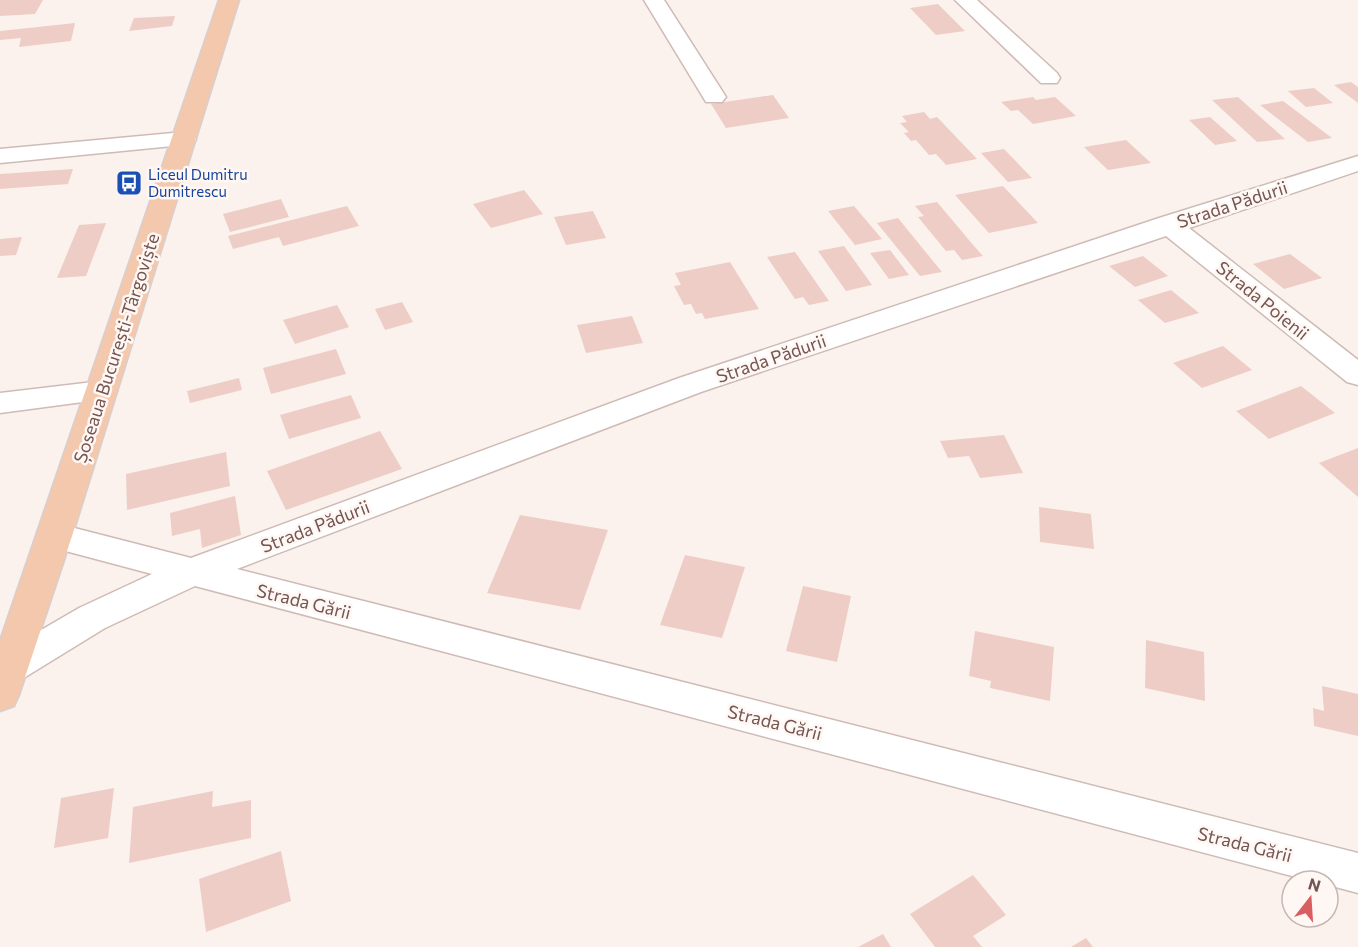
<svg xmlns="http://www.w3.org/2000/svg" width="1358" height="947" font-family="Commissioner,sans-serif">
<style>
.building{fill:#eecdc7}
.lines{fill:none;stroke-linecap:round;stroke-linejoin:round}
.minor-casing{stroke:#cfbbb5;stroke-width:3}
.major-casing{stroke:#d8cfce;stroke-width:3}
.minor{fill:#fff;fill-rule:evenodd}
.major{fill:#f3c8ac;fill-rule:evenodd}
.labels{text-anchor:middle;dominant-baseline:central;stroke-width:5;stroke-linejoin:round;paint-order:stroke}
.far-transit-label{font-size:15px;fill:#164399;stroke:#fef7f4;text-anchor:start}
.street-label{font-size:18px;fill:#755551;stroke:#fef7f4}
</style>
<rect width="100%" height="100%" fill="#fbf2ed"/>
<!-- building -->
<g class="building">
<path d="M0,0H43L35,14L0,16Z"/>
<path d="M938,4L965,31L936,35L910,8Z"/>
<path d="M175,16L172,26L129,31L134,18Z"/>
<path d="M75,23L71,41L19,47L21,38L0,40V31Z"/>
<path d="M1351,82L1358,87V103L1334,85Z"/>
<path d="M1314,88L1333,103L1306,107L1288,91Z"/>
<path d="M773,95L789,118L726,128L711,104Z"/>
<path d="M1033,97L1036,100L1055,97L1076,116L1033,124L1018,110L1011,111L1001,102Z"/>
<path d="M1238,97L1285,139L1257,142L1212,100Z"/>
<path d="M1283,101L1332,138L1308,142L1260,105Z"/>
<path d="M924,112L930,119L937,117L977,159L946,165L936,154L929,155L916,140L911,141L904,133L909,132L900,123L907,122L902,116Z"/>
<path d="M1210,117L1237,141L1215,145L1189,120Z"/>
<path d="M1126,140L1151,163L1108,170L1084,147Z"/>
<path d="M1004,149L1032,178L1008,182L981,153Z"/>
<path d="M73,169L68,184L0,189V174Z"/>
<path d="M1003,186L1038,223L989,233L955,195Z"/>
<path d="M524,190L543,214L491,228L473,204Z"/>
<path d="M281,199L289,217L230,232L223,214Z"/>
<path d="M937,202L974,246L983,256L962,260L954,250L946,251L918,217L924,216L915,206Z"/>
<path d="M347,206L359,226L283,246L279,237L233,249L228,236Z"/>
<path d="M854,206L882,239L855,245L828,211Z"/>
<path d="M593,211L606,238L566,245L554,217Z"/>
<path d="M898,218L942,272L920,276L877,223Z"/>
<path d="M106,223L86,276L57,278L79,225Z"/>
<path d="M22,237L16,255L0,256V239Z"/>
<path d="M844,246L872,285L846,291L818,251Z"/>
<path d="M890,250L909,275L889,279L870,253Z"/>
<path d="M795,252L829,301L809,305L803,297L795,299L767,257Z"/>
<path d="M1290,254L1322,278L1284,289L1253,264Z"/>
<path d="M1143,256L1168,276L1135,287L1109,266Z"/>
<path d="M730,262L759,309L705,319L702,313L696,314L691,304L684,305L674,286L681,285L675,273Z"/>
<path d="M1171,290L1199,313L1165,323L1138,300Z"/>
<path d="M402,302L413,322L385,330L375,309Z"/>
<path d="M337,305L349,327L295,344L283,320Z"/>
<path d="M632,316L643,343L586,353L577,325Z"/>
<path d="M1223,346L1252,370L1202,388L1173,363Z"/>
<path d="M336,349L346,374L271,394L263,368Z"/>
<path d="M239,378L242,390L190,403L187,391Z"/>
<path d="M1301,386L1335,413L1269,439L1236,411Z"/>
<path d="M351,395L361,418L289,439L280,415Z"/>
<path d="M380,431L402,469L286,510L267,471Z"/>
<path d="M1004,435L1023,473L980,478L969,456L948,458L940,441Z"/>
<path d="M1358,448V497L1319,463Z"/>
<path d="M226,452L230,486L127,510L126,474Z"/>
<path d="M235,496L241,535L202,548L200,529L172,536L170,513Z"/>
<path d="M1039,507L1091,514L1094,549L1040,542Z"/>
<path d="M520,515L608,530L580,610L487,593Z"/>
<path d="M685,555L745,567L722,638L660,625Z"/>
<path d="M803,586L851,596L837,662L786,651Z"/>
<path d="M975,631L1054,647L1050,701L990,688L991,681L969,676Z"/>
<path d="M1146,640L1204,652L1205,701L1145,688Z"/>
<path d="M1322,686L1358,694V736L1314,726L1313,708L1324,711Z"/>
<path d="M114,788L108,838L54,848L61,798Z"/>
<path d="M213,791L212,807L251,800V838L129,863L133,807Z"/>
<path d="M281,851L291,901L206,932L199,879Z"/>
<path d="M973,875L1006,915L973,936L982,947H935L910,914Z"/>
<path d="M883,934L891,947H858Z"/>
<path d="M1086,938L1093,947H1071Z"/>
</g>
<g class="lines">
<defs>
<g id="minor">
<path d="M644,0H664L726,97L722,102H706Z"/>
<path d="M955,0H977L1057,73L1060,78L1057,83H1041Z"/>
<path d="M184,132L193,134L196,139L193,144L0,163V149Z"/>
<path d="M1358,156V171L1189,228L1358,360V385L1347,382L1166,236L701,392L237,569L1358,853V893L1328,885V881H1311L195,586L105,628L22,679L9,684L0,681V654L79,608L152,574L43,545L38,536L43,527L55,523L191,558L679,378L1159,218Z"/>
<path d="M102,381L113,384L117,391L113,398L0,413V393Z"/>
</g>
<path id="major" d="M219,0H239L72,536L19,695L14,706L0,711V641Z"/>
</defs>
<!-- minor casing -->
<use href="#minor" class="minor-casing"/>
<!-- major casing -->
<use href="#major" class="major-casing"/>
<!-- minor -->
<use href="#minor" class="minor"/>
<!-- major -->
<use href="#major" class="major"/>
</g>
<!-- icons -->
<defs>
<symbol id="bus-square" viewBox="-11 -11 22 22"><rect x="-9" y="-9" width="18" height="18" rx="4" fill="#1a4fb4" stroke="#fef7f4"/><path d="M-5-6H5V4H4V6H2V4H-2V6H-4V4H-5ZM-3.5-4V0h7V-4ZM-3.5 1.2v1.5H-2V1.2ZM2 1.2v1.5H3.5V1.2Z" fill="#fff"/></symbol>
</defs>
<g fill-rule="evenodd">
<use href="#bus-square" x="114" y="168" width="30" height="30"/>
</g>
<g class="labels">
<!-- far-transit labels -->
<g class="far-transit-label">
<text x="148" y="174">Liceul Dumitru<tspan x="148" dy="17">Dumitrescu</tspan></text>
</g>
<!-- street labels -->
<g class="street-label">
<text transform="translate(1232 204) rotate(-18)">Strada Pădurii</text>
<text transform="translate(1263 300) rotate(39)">Strada Poienii</text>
<text transform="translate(116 348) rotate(-72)">Șoseaua București-Târgoviște</text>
<text transform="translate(771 358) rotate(-19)">Strada Pădurii</text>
<text transform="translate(315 526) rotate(-21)">Strada Pădurii</text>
<text transform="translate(304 601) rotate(14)">Strada Gării</text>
<text transform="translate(775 722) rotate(14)">Strada Gării</text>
<text transform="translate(1245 844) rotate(14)">Strada Gării</text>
</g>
</g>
<!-- north arrow -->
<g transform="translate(1310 899) rotate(17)"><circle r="28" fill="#fef7f4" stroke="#c7b6b3" stroke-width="1.5"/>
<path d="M0-4.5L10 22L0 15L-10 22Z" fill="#d95e60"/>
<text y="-9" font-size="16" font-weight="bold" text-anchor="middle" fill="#755551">N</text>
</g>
</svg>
